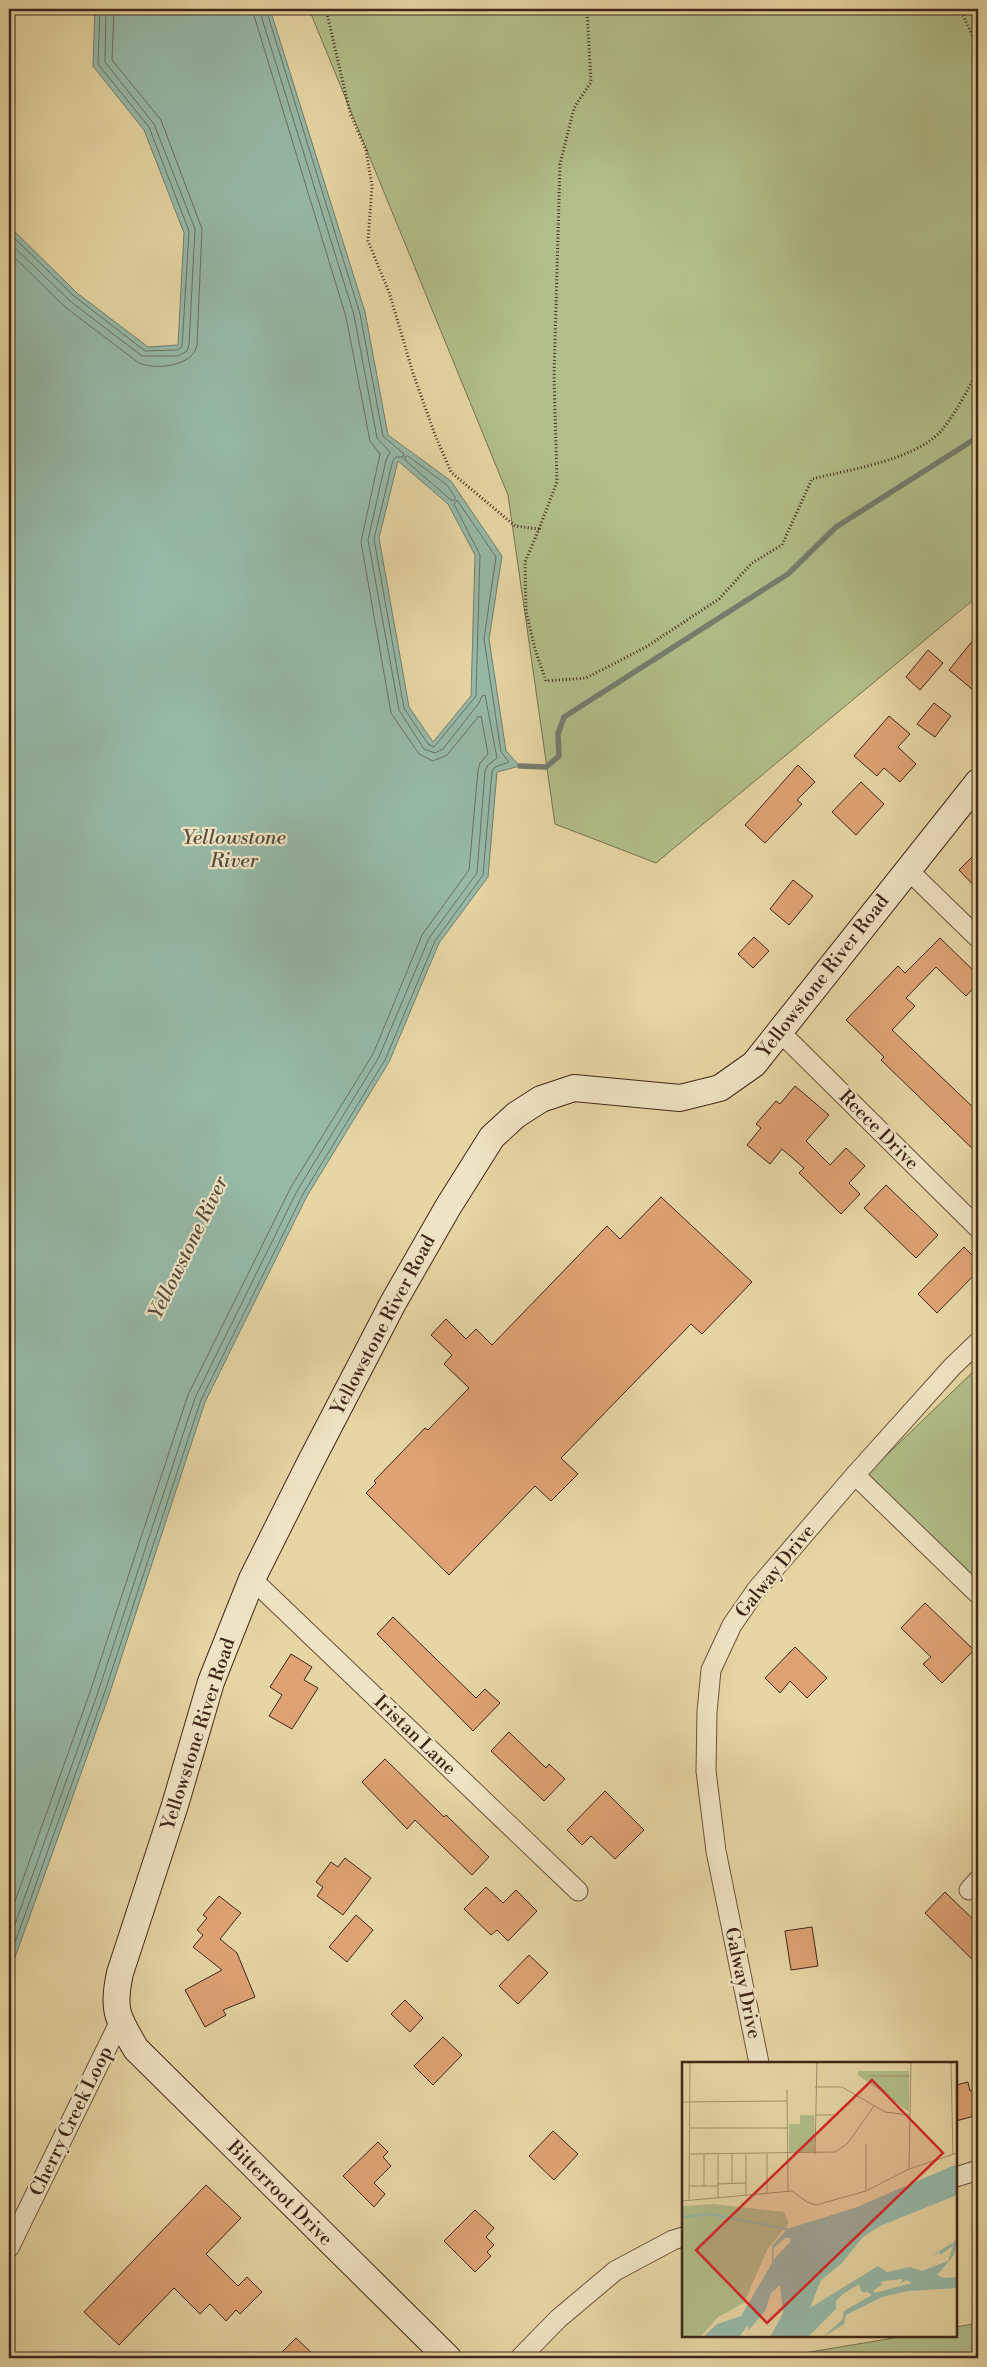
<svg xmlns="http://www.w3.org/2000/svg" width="987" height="2367" font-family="'Libre Bodoni',serif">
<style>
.green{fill:#b1be89;stroke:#787252}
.water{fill:#96b9a8;stroke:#747e6f;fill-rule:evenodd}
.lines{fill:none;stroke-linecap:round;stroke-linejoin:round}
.shore{stroke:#6b7061;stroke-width:1}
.stream{stroke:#747e6f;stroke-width:5.5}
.building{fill:#dea274;stroke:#40261a}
.street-casing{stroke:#6a523c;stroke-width:21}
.secondary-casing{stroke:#40261a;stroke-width:28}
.path{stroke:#40261a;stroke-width:3;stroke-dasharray:1 2.5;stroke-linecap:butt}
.street{stroke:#efe4c3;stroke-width:19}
.secondary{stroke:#efe4c3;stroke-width:26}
.labels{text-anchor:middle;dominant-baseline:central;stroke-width:4.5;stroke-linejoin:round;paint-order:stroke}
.street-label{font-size:19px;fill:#40261a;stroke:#efe4c3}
.water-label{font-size:20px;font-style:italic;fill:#564b3e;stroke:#efe4c3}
.inset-river{fill:none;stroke:#96b9a8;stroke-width:2.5}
.inset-road{fill:none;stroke:#a4906c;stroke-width:1}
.view{fill:#d62828;fill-opacity:0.15;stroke:#d62828;stroke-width:2.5}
.inset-edge{fill:none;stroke:#40261a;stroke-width:2.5}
</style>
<rect width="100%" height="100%" fill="#e6d6a3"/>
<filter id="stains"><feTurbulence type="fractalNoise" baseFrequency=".004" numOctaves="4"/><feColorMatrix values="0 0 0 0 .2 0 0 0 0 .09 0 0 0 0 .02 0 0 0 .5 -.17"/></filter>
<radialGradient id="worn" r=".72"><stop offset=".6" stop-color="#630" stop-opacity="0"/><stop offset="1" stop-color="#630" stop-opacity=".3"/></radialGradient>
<!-- green -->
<g class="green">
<path d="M309,9H978V596L656,863L555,824L508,495Z"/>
<path d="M978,1367V1581L865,1476Z"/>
<path d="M978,2323V2358H774L906,2336H956V2327Z"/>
</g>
<!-- water -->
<path class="water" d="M95,9H270L365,312L388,435L451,481L502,556L489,639L506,751L520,766L497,772L488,877L439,943L389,1062L307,1196L205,1402L108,1698L9,1974V226L77,293L148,347L178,345L184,233L144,130L93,66ZM398,461L448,504L475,555L471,696L433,742L409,707L379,538Z"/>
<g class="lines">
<!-- shore -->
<g class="shore">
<path d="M9,233L74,296L145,351L177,350L182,347L189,231L149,127L98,64L100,9"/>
<path d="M9,242L70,301L142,356H178L187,351L189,345L195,229L154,124L105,62L106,9"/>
<path d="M9,252L65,307L139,363C155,370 193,367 197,345L202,229L161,120L112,60L114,9"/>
<path d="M408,456L447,485L455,497V500H451L405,460V457Z"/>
<path d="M9,1918L90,1692L188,1395L291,1187L373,1054L422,935L469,870L478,770L480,763L488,754L481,716L478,717L447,755L433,761L419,754L391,713L361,542L380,454L370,441L346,317L252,9"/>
<path d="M9,1941L97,1695L195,1398L297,1191L379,1057L429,938L477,873L485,771L488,765L497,758L485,695L482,696L479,703L443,749L435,753L424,749L399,710L368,540L386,460L390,452L377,438L354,315L259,9"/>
<path d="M9,1959L103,1697L201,1400L303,1194L385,1060L435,941L483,875L492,771L495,767L509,762L501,752L484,639L496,557L457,500L454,504L480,555L476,696L434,747L428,744L404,708L374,539L393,460L396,457H403L404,454L383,436L360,314L266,9"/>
</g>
<!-- stream -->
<path class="stream" d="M520,766L546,767L559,756L558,734L564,717L788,574L836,527L978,437"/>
</g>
<!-- building -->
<g class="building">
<path d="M978,634V694L949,670Z"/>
<path d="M928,650L943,663L920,690L906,677Z"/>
<path d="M934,703L951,716L935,737L917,724Z"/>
<path d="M889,716L910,734L898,747L916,764L900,782L884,768L877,776L854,756Z"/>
<path d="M798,765L815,782L797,800L802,804L765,843L745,825Z"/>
<path d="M861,782L884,804L856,835L832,812Z"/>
<path d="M978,851V890L959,870Z"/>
<path d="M793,880L813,896L789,925L770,909Z"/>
<path d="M754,937L769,951L753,968L738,954Z"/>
<path d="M940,938L978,975V983L966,996L936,967L906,998L915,1006L892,1030L978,1112V1154L881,1060L884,1057L846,1020L898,966L905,973Z"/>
<path d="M795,1086L829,1115L806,1141L830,1165L846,1148L865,1166L849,1183L860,1194L841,1214L799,1173L804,1168L782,1149L770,1164L747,1145L761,1128L756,1124L776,1101L780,1104Z"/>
<path d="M886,1185L938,1235L916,1258L864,1208Z"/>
<path d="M661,1197L752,1282L702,1334L691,1324L561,1458L578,1474L551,1501L535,1486L449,1575L366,1493L376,1483L374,1481L425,1428L428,1430L469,1388L444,1364L452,1355L431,1335L446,1319L466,1339L476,1329L492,1345L607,1226L620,1239Z"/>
<path d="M964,1247L978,1261V1271L937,1313L918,1294Z"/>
<path d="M925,1603L974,1650L942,1683L923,1664L931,1657L901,1628Z"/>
<path d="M393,1617L476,1698L485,1689L500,1703L473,1731L377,1634Z"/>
<path d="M795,1647L827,1678L807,1698L790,1681L780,1693L765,1678Z"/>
<path d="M291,1654L312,1667L304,1680L318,1688L292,1729L269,1716L282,1695L270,1687Z"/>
<path d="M509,1732L546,1768L549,1764L565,1779L544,1801L491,1751Z"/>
<path d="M385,1759L444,1817L446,1815L489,1857L472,1875L415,1820L407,1829L362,1782Z"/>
<path d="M605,1791L644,1830L615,1859L591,1836L582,1845L567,1830Z"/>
<path d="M345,1858L371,1878L343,1915L317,1896L323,1887L316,1882L331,1862L338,1867Z"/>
<path d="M486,1887L503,1903L516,1890L537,1911L508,1941L497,1930L491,1935L464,1909Z"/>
<path d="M945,1892L978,1924V1965L925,1913Z"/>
<path d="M219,1896L241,1913L220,1939L237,1953L255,1997L223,2010L226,2015L205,2027L185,1990L222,1970L193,1947L203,1935L197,1930L207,1918L203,1915Z"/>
<path d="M356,1915L373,1930L347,1962L329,1947Z"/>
<path d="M812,1927L818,1966L791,1970L785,1931Z"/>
<path d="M529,1955L548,1973L518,2004L499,1986Z"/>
<path d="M405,2000L423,2018L410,2032L391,2014Z"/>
<path d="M443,2037L462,2055L433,2085L414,2066Z"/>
<path d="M968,2082L970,2091L978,2089V2115L956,2121V2085Z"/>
<path d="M553,2131L578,2154L554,2180L529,2156Z"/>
<path d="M378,2142L388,2152L383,2157L391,2166L374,2183L385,2194L374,2207L343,2176Z"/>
<path d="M206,2185L241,2218L206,2254L238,2286L247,2277L262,2292L240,2314L236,2310L226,2321L210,2304L200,2314L174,2288L119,2345L84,2312Z"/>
<path d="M475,2210L494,2228L486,2237L494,2245L487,2252L491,2256L475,2272L444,2241Z"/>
<path d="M296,2338L317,2358H276Z"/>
</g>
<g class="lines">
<defs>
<g id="street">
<path d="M907,869L978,938"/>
<path d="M781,1033L978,1228"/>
<path d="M855,1475L978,1594"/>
<path d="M252,1579L578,1891"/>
<path d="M969,1890L978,1880"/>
<path d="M759,2063L716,1851L706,1771L707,1712L711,1670L732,1625L757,1589L855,1475L952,1367L978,1342"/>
<path d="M956,2177L978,2170"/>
<path d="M9,2248L120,2021"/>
<path d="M520,2358L558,2319L615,2271L673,2240L683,2237"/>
</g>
<path id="secondary" d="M448,2358L136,2049C117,2017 112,2010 120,1973L175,1805L211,1682L252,1579L311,1461L393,1303L448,1207L492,1137L516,1115L541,1099L574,1088L680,1098L720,1088L754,1064L978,782"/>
</defs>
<!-- street casing -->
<use href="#street" class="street-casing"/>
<!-- secondary casing -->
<use href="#secondary" class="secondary-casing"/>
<!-- path -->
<g class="path">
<path d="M326,9L350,113L366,150L372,186L368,241L389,292L413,373L435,435L451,472L515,526L539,529L525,562L526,611L535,649L546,681L586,678L646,647L719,599L752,563L782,545L812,479C848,470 914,460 940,432C955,415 967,391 978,370"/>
<path d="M960,9L978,47"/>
<path d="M539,529L557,482L554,376L560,164L574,108L591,82L587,9"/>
</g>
<!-- street -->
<use href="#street" class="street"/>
<!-- secondary -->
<use href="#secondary" class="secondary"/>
</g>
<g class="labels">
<!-- street labels -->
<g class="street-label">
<text transform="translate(823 976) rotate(-52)">Yellowstone River Road</text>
<text transform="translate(879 1130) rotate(45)">Reece Drive</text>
<text transform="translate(383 1325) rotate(-62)">Yellowstone River Road</text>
<text transform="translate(775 1571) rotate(-51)">Galway Drive</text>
<text transform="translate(198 1734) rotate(-72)">Yellowstone River Road</text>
<text transform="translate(415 1735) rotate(44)">Iristan Lane</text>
<text transform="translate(743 1983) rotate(78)">Galway Drive</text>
<text transform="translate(71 2121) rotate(-64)">Cherry Creek Loop</text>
<text transform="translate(280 2193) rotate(45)">Bitterroot Drive</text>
</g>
<!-- water labels -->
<g class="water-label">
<text x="234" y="838">Yellowstone<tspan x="234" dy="23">River</tspan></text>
<text transform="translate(189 1248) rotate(-64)">Yellowstone River</text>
</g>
</g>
<!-- overview -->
<g transform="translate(682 2062)">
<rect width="275" height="275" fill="#e6d6a3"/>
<path d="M176,9H227V50L176,13ZM118,53H132L133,91L107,90V62H118ZM32,142L102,150L107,161L85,188L62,241L36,255L18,275H0V144Z" fill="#b1be89"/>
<path d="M275,102V133L198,164L181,175L160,201L139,218L128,246L196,204L205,210L228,205L240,209L266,199L271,184L258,193V190L248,195L275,178L272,193L255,213L262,216L275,215V226L226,229L200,235L164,253L162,262L141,275L160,258L162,249L190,233L185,230L187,226L183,231L179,229L177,222L161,232L154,239V247L126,275H88L101,251L98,223L89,231L83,249L66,269V263L57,275H21L35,262L59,254L90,201V184L105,167L175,145ZM103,176H109L108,180L91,198L92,186ZM221,217L218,222L224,218L230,221L193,231L191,229L201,222L198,221L201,219Z" fill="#96b9a8" fill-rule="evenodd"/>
<path class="inset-river" d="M0,155L28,152L105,167"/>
<path class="inset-road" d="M269,0L271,93M187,14H229M133,25H160L203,50L228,53M105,27L106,129M0,40L105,39M133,53H156M7,66H106M184,82V129M7,92L153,90L166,81L192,44M22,92V124M36,92V136M50,92V122M64,92V133M133,92L135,0M227,106L229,0M36,122L64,121M7,124H36M85,131V92M7,138L8,0M0,139L110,129L125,140L134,143L184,129L227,107L275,91"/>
<path class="view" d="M190,18L261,91L85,261L14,188Z"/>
<rect width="275" height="275" class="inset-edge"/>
</g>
<!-- margin -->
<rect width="987" height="2367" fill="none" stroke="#e6d6a3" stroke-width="30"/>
<rect x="10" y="10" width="967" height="2347" fill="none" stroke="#40261a" stroke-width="2.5"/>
<rect x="15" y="15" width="957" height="2337" fill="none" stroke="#40261a"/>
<rect width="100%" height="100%" filter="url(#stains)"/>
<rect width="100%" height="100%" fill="url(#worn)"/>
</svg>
